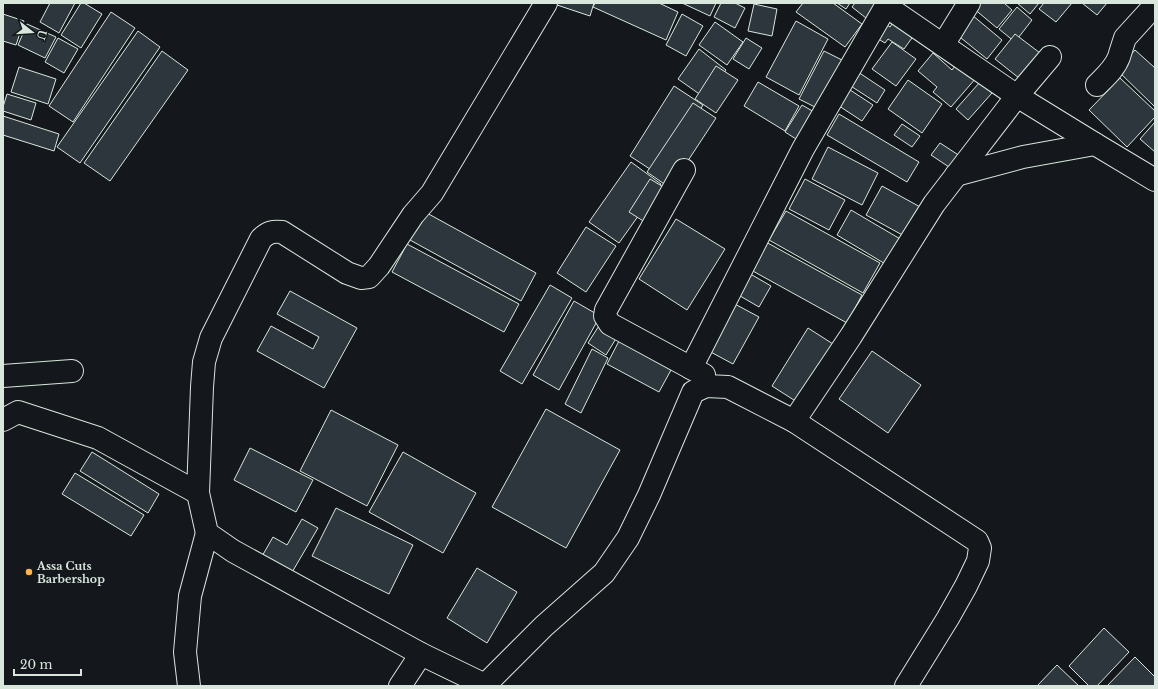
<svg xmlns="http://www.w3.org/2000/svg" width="1158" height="689" font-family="'Libre Baskerville',serif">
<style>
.building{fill:#2c363c;stroke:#d8e6dc}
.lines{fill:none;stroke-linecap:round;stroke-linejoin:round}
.minor-casing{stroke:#d8e6dc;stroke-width:24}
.minor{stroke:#14181c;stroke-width:22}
.poi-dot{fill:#ffb74d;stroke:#14181c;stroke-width:1.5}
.labels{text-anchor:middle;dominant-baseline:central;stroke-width:3;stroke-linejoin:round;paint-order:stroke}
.poi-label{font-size:11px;font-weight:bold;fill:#d8e6dc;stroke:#14181c;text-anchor:start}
</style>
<rect width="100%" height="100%" fill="#14181c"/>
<!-- building -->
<g class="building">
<path d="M50,3H75L59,33L40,22Z"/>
<path d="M81,3H84L102,14L81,48L61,35Z"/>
<path d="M554,3H594L590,16L554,4Z"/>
<path d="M595,3H659L678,12L666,40L593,7Z"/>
<path d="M682,3H716L710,16Z"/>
<path d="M721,3H735L745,8L735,28L714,17Z"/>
<path d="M803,3H833L862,24L845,47L796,12Z"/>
<path d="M837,3H850L846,9Z"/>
<path d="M855,3H873L876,5L866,18L852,7Z"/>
<path d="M967,3H1004L1012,10L997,28Z"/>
<path d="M1017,3H1039L1030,14Z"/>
<path d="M1044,3H1072L1056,22L1039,9Z"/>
<path d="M1082,3H1107L1097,15Z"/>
<path d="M754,4L777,9L772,36L748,31Z"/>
<path d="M1017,7L1032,20L1015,42L999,29Z"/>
<path d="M901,10L922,24L904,49L888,39L885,43L875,37L884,23L890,27Z"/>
<path d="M966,10L1002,40L987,59L950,29Z"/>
<path d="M111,12L135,28L73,122L49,106Z"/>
<path d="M3,14L24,21L16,45L3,41Z"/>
<path d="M682,14L703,26L686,56L666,45Z"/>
<path d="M796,21L828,39L799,95L766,77Z"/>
<path d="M715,22L743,42L727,65L699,45Z"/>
<path d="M27,24L56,37L45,58L18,45Z"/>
<path d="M138,31L160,47L80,163L57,147Z"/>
<path d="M1015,34L1044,56L1024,82L995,59Z"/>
<path d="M58,38L78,49L64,73L45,62Z"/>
<path d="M746,38L762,48L749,69L733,59Z"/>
<path d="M892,42L916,59L896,86L872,69Z"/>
<path d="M699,49L726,70L705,98L678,79Z"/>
<path d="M1135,50L1155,68V107L1117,70Z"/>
<path d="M162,51L188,70L110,181L84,163Z"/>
<path d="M824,51L842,60L817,108L799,99Z"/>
<path d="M933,53L952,70L958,62L976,78L951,107L933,92L937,87L918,71Z"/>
<path d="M716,66L738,80L716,113L695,99Z"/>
<path d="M849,66L885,90L877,103L840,79Z"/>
<path d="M19,67L56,79L48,104L11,92Z"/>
<path d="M1120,78L1155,111V117L1127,147L1089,110Z"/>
<path d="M908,80L942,104L922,133L888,109Z"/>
<path d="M758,82L799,106L785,131L744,106Z"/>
<path d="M980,82L992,93L968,120L956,109Z"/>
<path d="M841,84L873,105L862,121L830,100Z"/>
<path d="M674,86L703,105L659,175L630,156Z"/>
<path d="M7,94L36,103L31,120L3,111V107Z"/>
<path d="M693,103L716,118L670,188L647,172Z"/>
<path d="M802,105L821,116L804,144L785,132Z"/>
<path d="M839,114L919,162L907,182L827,135Z"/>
<path d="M3,116L59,134L54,151L3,135Z"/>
<path d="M1155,122V152L1140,139Z"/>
<path d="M902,124L920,136L912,147L894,135Z"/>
<path d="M940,143L960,156L952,169L931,155Z"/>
<path d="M828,147L878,173L862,205L812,179Z"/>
<path d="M631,162L661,184L619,243L589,222Z"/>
<path d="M650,179L670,191L648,224L629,212Z"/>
<path d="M805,179L845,200L829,230L789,209Z"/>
<path d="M882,186L922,208L906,237L866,215Z"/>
<path d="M851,210L902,240L887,265L837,235Z"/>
<path d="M786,211L880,263L863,293L769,240Z"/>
<path d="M425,212L536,273L521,301L410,240Z"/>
<path d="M676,219L725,249L687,310L639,279Z"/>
<path d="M586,227L616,246L586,292L557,273Z"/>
<path d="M766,242L862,295L847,323L751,270Z"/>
<path d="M407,244L519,304L504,332L392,272Z"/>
<path d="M747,272L771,286L759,307L735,293Z"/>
<path d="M550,285L572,298L522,384L500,371Z"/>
<path d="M290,291L357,328L324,388L257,351L271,326L313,349L319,337L277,314Z"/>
<path d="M574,301L600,316L559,390L533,375Z"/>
<path d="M733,303L759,317L733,364L707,350Z"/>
<path d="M602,321L620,332L606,355L588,343Z"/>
<path d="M808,328L833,344L797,402L772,386Z"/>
<path d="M619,341L671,370L659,392L607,364Z"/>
<path d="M592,349L608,358L581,413L565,404Z"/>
<path d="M872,351L921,385L888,433L839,399Z"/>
<path d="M546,409L620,450L566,548L492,507Z"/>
<path d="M331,410L398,445L367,506L300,471Z"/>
<path d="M250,448L313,480L296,512L234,480Z"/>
<path d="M92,452L159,494L148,513L80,471Z"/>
<path d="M403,452L476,493L443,553L369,512Z"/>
<path d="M75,473L144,515L131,536L62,494Z"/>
<path d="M336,508L413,545L389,594L312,556Z"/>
<path d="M302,519L318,528L291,574L261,558L273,537L287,545Z"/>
<path d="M477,568L517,592L487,643L447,618Z"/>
<path d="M1104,628L1129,652L1097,686H1089L1069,666Z"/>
<path d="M1135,657L1155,677V686H1107Z"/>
<path d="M1057,665L1079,686H1037Z"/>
</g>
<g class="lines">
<defs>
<g id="minor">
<path d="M943,45L969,3"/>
<path d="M1097,85C1106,76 1115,68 1119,57C1121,50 1123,44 1125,38L1155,5"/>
<path d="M684,170L606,310L605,316L610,324L704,375"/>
<path d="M956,175L1023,157L1095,144"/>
<path d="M691,368L803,149L886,6L1017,96L1095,144L1155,180"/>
<path d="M3,376L72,371"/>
<path d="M3,420L18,412L98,438L198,493"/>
<path d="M794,421L977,541L980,548L978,561L966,586L948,618L906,686"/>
<path d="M485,685L421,654L233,551L207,533L198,493L202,387L204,362L211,338L261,239C268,232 273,231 282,232L347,273L361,278L369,277L379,266L413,215L432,193L546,3"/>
<path d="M189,686L185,652L190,596L207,533"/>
<path d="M400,686L421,654"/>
<path d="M484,686L544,626L604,573L628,538L649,495L693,392L706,386L728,387L794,421L851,336L934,204L1017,96L1050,57"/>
</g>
</defs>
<!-- minor casing -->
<use href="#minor" class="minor-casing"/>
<!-- minor -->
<use href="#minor" class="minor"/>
</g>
<!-- markers -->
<circle class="poi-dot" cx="29" cy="572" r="4"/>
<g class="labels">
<!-- poi labels -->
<g class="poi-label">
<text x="37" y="566">Assa Cuts<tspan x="37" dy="13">Barbershop</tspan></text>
</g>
</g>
<!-- border -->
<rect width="1158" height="689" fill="none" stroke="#d8e6dc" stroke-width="8"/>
<!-- north arrow -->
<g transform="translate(32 32) rotate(107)" stroke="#14181c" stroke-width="3" paint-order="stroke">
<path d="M0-3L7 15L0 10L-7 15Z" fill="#d8e6dc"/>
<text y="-6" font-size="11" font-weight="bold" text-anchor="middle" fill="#d8e6dc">U</text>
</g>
<!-- scale -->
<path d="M14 669v6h67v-6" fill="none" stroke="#d8e6dc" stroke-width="2"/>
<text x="20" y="669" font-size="12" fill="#d8e6dc" stroke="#14181c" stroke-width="3" paint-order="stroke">20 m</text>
</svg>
